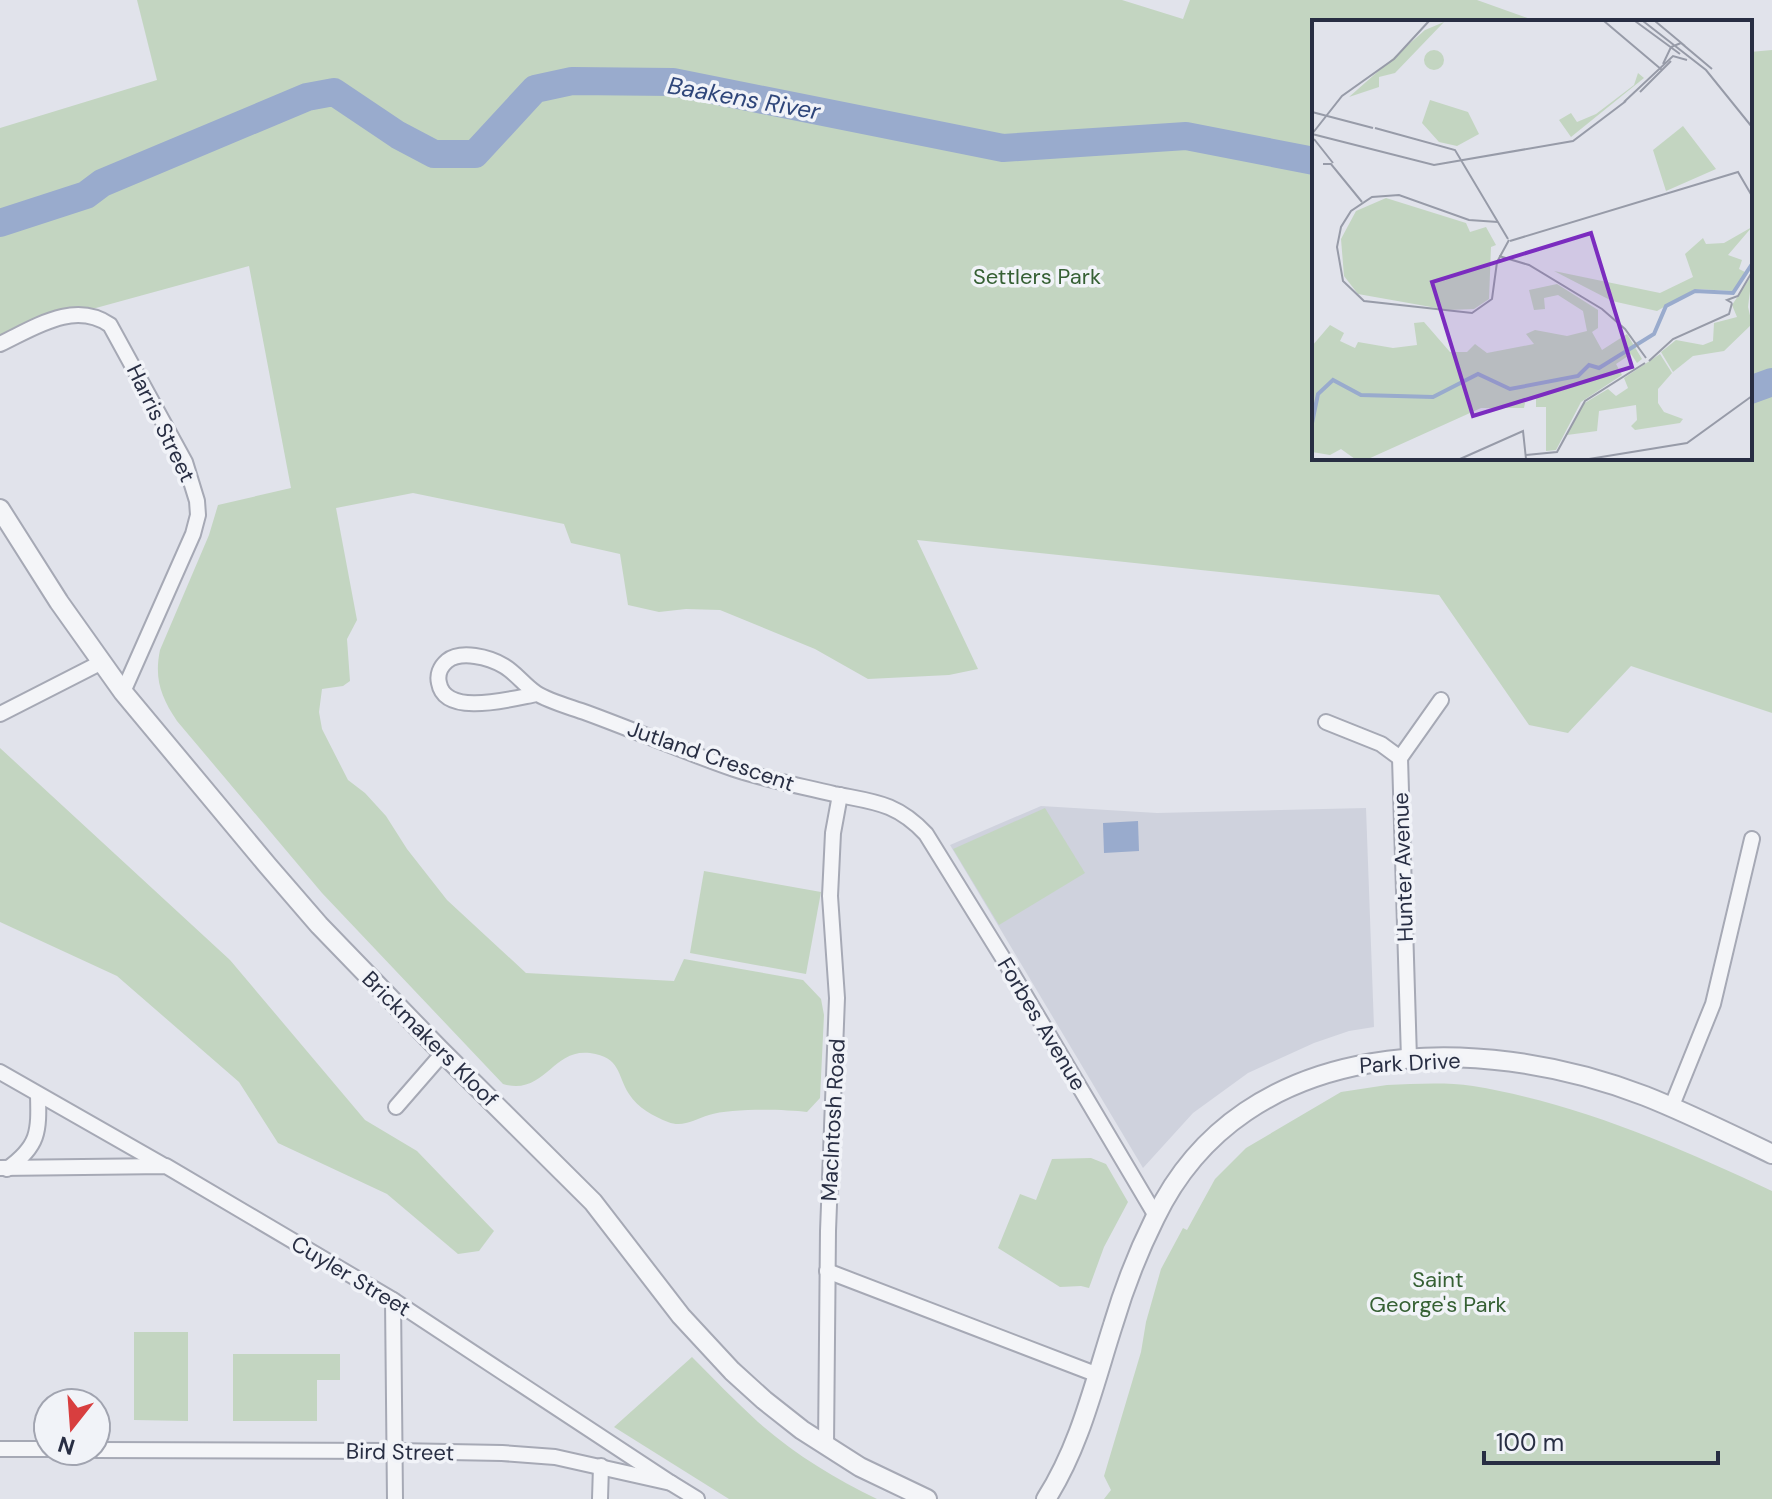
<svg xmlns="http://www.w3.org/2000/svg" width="1772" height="1499" font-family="'DM Sans',sans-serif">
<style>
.built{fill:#cfd2dd}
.green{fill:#c3d5c1}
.water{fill:#99abcd}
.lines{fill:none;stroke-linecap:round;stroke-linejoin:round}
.river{stroke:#99abcd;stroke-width:28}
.minor-casing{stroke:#a6a9b5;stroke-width:18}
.tertiary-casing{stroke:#a6a9b5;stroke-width:22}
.minor{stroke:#f4f5f8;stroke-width:14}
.tertiary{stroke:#f4f5f8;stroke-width:18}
.labels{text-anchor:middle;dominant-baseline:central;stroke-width:7;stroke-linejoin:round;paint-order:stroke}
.park-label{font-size:22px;fill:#366034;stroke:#f1f3f8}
.street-label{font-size:22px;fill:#282e43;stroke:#f1f3f8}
.water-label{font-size:24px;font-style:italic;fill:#2f467a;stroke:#f1f3f8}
.inset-river{fill:none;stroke:#99abcd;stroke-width:4}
.inset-road{fill:none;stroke:#979ba8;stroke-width:2}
.view{fill:#7b2cbf;fill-opacity:0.15;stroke:#7b2cbf;stroke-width:4}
.inset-edge{fill:none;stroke:#282e43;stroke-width:4}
</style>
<rect width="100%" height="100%" fill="#e1e3eb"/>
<!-- built -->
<path class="built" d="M1041,806L1157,813L1366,808L1374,1027L1349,1031L1314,1043L1248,1073L1193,1113L1143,1168L950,845Z"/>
<!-- green -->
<g class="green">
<path d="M137,0H1122L1183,19L1190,0H1477L1539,22H1314V458H1750V52L1772,50V713L1631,666L1568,733L1529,725L1439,595L917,540L978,669L949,675L868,679L815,649L720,610L686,609L659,612L628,605L620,554L571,543L564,524L413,493L336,508L357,620L347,639L350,681L343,686L322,689L319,712L322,729L348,780L365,793L386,816L407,849L447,900L526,973L674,981L684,959L803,980L821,999L824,1015L820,1098L807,1112C784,1109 730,1108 709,1115C695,1119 683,1128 668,1122C653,1116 638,1108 629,1094C617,1075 621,1057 590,1053C552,1048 545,1096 503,1084L322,893L177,721C161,697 154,679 160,650L209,535L218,505L291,488L249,266L74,314L0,344V128L157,80Z"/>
<path d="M0,748L230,960L365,1120L417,1151L494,1231L479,1251L458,1254L387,1194L278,1143L239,1082L117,976L0,922Z"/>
<path d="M1045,808L1085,873L999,925L953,849Z"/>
<path d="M704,871L821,892L806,974L690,953Z"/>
<path d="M1387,1085C1415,1084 1445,1082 1473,1086C1577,1103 1677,1146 1772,1191V1499H1104L1111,1490L1104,1476L1141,1352L1146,1322L1161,1269L1183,1228L1187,1230L1215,1179L1246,1148L1341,1092Z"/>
<path d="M1091,1158L1106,1164L1128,1202L1104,1247L1089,1288L1081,1286L1060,1287L998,1248L1020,1194L1036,1200L1052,1159Z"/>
<path d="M134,1332H188V1421L134,1420Z"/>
<path d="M233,1354H340V1380H317V1421H233Z"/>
<path d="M692,1357C714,1379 735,1401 758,1422C793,1453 835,1479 877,1499H729L614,1427Z"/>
</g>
<!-- water -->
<path class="water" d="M1138,821L1139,851L1104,853L1103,823Z"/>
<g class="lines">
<!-- river -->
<g class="river">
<path d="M0,223L86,195L102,183L307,97L334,92L398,135L434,154H475L535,89L572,81L673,82L1003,148L1186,136L1314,161"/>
<path d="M1750,390L1772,382"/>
</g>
<defs>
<g id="minor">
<path d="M0,344C34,328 74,300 110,325L185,462L197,501L198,515L193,534L123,692"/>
<path d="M537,694C514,698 445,718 439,683C437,675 440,667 447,661C461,650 489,657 504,666C516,673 524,685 536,693C550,702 571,707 587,713C636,731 685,752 734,769C767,780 801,786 834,794C873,802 896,802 926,834L1006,963L1156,1216"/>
<path d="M0,714L102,662"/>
<path d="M1326,722L1381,744L1400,758L1409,1059"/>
<path d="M1400,758L1441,700"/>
<path d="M0,1072L163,1165"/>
<path d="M396,1107L443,1053"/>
<path d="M1671,1108L1713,1004L1752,839"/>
<path d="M0,1168L166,1166L393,1300L671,1483"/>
<path d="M7,1169C39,1146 39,1132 38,1095"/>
<path d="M827,1271L1098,1375"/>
<path d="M393,1300L395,1499"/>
<path d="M826,1446L828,1231L837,998L830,896L833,833L840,795"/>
<path d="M0,1449H48"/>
<path d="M96,1450L395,1451L502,1453L555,1457L671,1483L697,1499"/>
<path d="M600,1499L601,1466"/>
</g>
<g id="tertiary">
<path d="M0,509L59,602L123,692L268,866L319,925L439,1049L593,1202L681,1316L732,1371L764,1400L802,1430L860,1467L927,1499"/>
<path d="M1046,1499C1080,1446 1094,1384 1113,1325C1124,1288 1138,1252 1155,1218C1244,1033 1477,1031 1645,1096C1688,1113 1730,1134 1772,1154"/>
</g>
</defs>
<!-- minor casing -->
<use href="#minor" class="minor-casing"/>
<!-- tertiary casing -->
<use href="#tertiary" class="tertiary-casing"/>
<!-- minor -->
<use href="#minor" class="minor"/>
<!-- tertiary -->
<use href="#tertiary" class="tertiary"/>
</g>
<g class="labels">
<!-- park labels -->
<g class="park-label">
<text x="1037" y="276">Settlers Park</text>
<text x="1438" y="1279">Saint<tspan x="1438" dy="25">George's Park</tspan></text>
</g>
<!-- street labels -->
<g class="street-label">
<text transform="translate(161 423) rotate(64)">Harris Street</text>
<text transform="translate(711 756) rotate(19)">Jutland Crescent</text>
<text transform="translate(1403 867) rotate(-92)">Hunter Avenue</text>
<text transform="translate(1042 1024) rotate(59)">Forbes Avenue</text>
<text transform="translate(430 1039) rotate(45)">Brickmakers Kloof</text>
<text transform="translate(1410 1063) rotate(-3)">Park Drive</text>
<text transform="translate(833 1120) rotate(-87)">MacIntosh Road</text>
<text transform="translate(351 1276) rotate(31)">Cuyler Street</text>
<text transform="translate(400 1452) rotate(1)">Bird Street</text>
</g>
<!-- water labels -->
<g class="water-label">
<text transform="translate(744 98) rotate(10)">Baakens River</text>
</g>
</g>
<!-- overview -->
<g transform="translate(1312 20)">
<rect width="440" height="440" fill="#e1e3eb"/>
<path d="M132,2L83,53L67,57V67L37,77L113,10ZM112 40a10 10 0 1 1 20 0a10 10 0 1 1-20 0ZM326,53L332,58L259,117L247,100L259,93L265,102L284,94L322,65ZM118,80L156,92L167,114L145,126L127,122L110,103ZM371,106L404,149L354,171L341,130ZM74,178L154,203L158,212L174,207L184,225L179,227L177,279L162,289L136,290L46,274L32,256L29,219L44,191ZM440,207L416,235L430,240L427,249L433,252L422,271L383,269L345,291L300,281L242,251L348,273L381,257L373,234L391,218L394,224L412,223ZM440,255L436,287L440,304L412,331L381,336L361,352L349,332L364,320L391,325L401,321L402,303L425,297L420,285ZM245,264L286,290V308L280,312L290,330L315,314L330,339L325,343L319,334L304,344L310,355L269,382L244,430L234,431V387H224V378H214L212,388H169L56,439H43L29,429L18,435L0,432V326L18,305L32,313L28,321L43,328L46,322L81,328L105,325L102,303L112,302L138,332H155L163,324L175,333L222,324L214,314L223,310L255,316L275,311L271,291L246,275L232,278L233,289L222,290L217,270ZM348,334L360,353L346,369V383L352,392L371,399L368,403L323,410L319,406L325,400L324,385L287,391L285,411L255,415L271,384L296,369L304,376L316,368L312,358Z" fill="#c3d5c1"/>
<path class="inset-river" d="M0,403L6,374L21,360L49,375L121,377L166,354L198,369L266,356L277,345L287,348L342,314L354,286L383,271L421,273L440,244"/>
<path class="inset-road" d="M292,1L350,50M323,1L368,34M331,1L394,50L440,107M343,1L373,26M351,44L359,27L369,23L400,49M328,72L359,41M312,82L361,36L375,40M0,92L61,108M63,108L143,130L196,219M0,114L122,145L261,121L314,81M0,114L30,76L82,39L117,1M2,119L21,143M11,144H19L50,182M186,202L157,200L87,175L60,177L39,191L29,207L25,227L31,261L52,281L160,293L180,279L185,242L197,220M198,221L426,152L440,176M187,236L217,245L290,289L313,309L334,338M420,283L415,280L426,276L440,252M337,341L361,319L417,294L420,283M214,435L245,432L273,381L333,343M148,439L211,411L214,439M277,439L375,423L440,376"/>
<path class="view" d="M279,213L320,347L161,396L120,262Z"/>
<rect width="440" height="440" class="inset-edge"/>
</g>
<!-- north arrow -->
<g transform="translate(72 1427) rotate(197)"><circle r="38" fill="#f1f3f8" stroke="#a1a4b0" stroke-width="2"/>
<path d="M0-6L14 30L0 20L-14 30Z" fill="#d83e3f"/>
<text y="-12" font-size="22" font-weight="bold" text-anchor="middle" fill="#282e43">N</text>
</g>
<!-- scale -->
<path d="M1484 1451v12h234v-12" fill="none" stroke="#282e43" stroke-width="4"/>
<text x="1496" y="1451" font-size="24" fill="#282e43" stroke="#f1f3f8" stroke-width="6" paint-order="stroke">100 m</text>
</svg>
